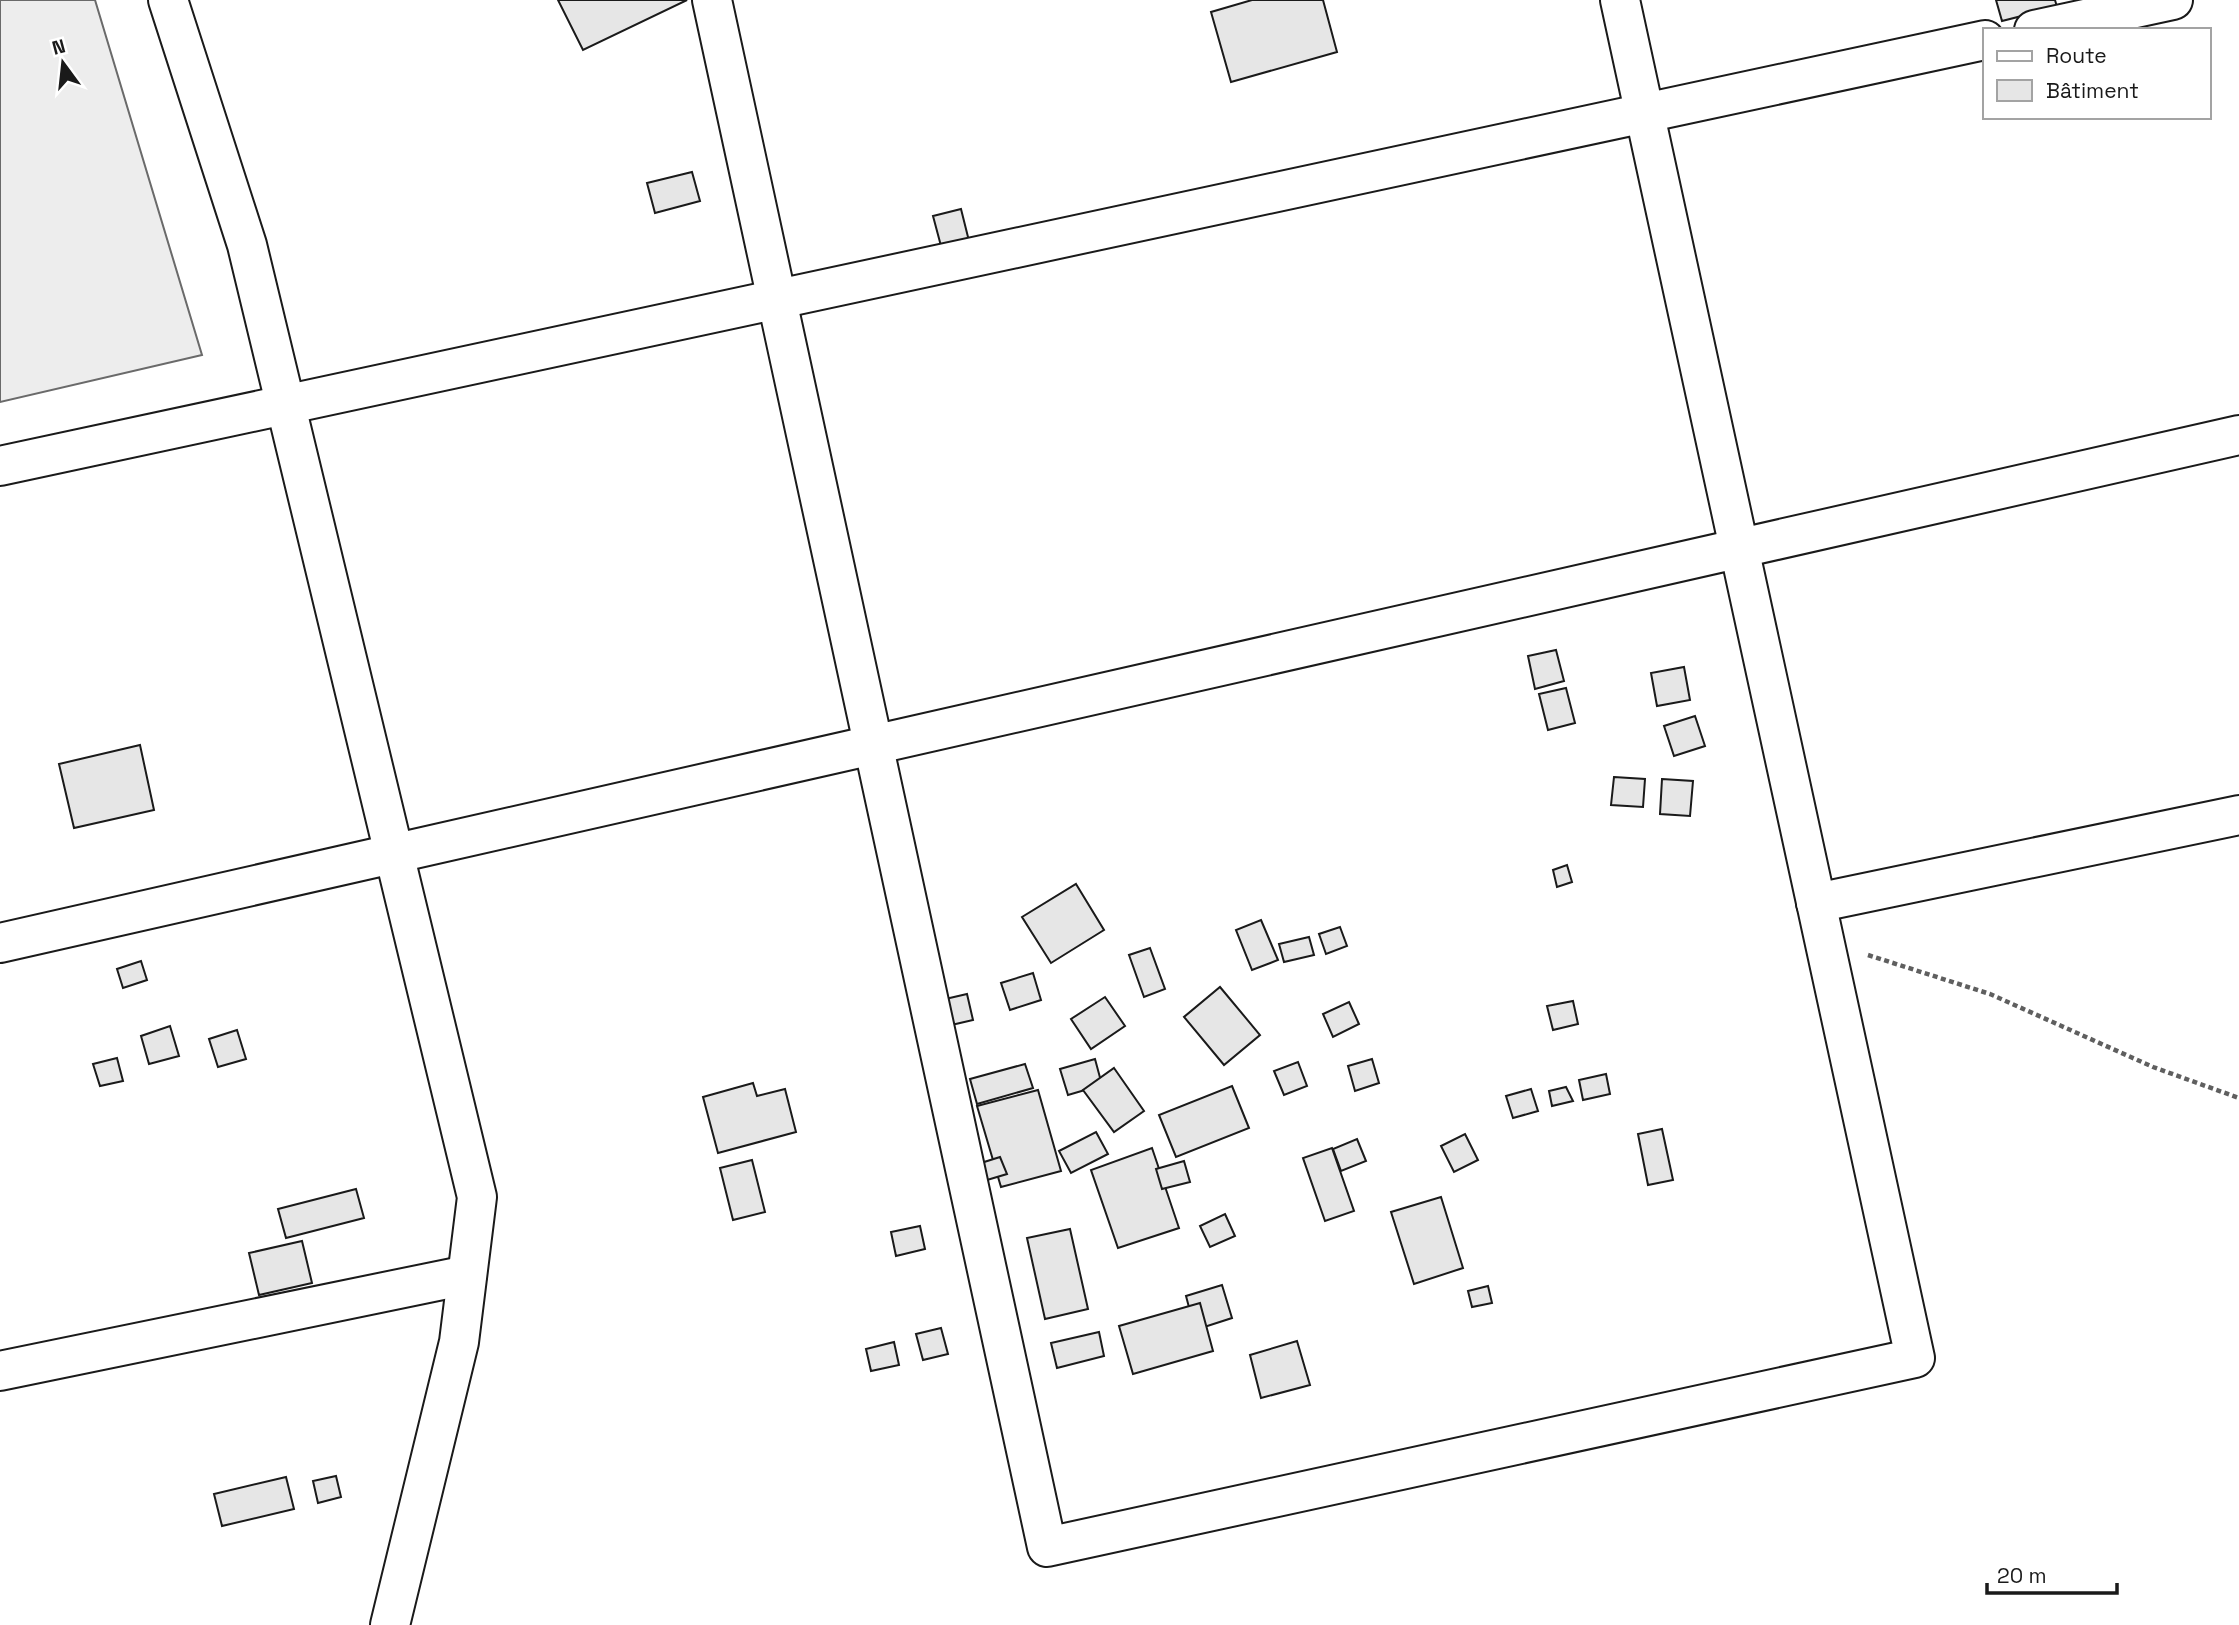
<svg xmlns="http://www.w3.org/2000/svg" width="2239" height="1625" font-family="'Space Grotesk',sans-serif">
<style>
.built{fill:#ededed;stroke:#6a6a6a;stroke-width:2}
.building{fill:#e6e6e6;stroke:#1a1a1a;stroke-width:2}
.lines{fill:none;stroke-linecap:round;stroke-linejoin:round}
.street-casing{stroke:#1a1a1a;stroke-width:42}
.secondary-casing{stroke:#1a1a1a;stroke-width:42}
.path{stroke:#5f5f5f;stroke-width:4.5;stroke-dasharray:5 3.5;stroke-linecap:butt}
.street{stroke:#fff;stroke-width:38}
.secondary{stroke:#fff;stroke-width:38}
</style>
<rect width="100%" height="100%" fill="#fff"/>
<!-- built -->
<path class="built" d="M0,0H95L202,355L0,402Z"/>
<!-- building -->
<g class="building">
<path d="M558,0H687L583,50Z"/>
<path d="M1252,0H1323L1337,52L1231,82L1211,12Z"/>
<path d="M1996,0H2055L2057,7L2002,21Z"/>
<path d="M692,172L700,201L655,213L647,183Z"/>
<path d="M961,209L976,269L949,276L933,216Z"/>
<path d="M1556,650L1564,681L1535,689L1528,656Z"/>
<path d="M1684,667L1690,700L1657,706L1651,673Z"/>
<path d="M1566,688L1575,723L1548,730L1539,694Z"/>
<path d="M1695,716L1705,746L1674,756L1664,726Z"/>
<path d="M140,745L154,810L74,828L59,764Z"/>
<path d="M1614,777L1645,779L1643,807L1611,805Z"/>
<path d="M1662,779L1693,781L1690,816L1660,814Z"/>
<path d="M1567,865L1572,882L1557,887L1553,870Z"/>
<path d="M1076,884L1104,930L1051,963L1022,917Z"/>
<path d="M1261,920L1278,960L1252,970L1236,930Z"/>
<path d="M1340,927L1347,946L1326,954L1319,934Z"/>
<path d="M1309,937L1314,955L1284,962L1279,944Z"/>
<path d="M1150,948L1165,989L1144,997L1129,955Z"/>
<path d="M141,961L147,980L123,988L117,969Z"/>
<path d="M1033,973L1041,1000L1010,1010L1001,983Z"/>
<path d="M1220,987L1260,1035L1224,1065L1184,1017Z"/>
<path d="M967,994L973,1020L947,1026L941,1000Z"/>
<path d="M1105,997L1125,1026L1091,1049L1071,1019Z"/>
<path d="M1573,1001L1578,1024L1553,1030L1547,1006Z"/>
<path d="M1349,1002L1359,1024L1333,1037L1323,1014Z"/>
<path d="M170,1026L179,1056L149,1064L141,1036Z"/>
<path d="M237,1030L246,1059L218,1067L209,1039Z"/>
<path d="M117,1058L123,1081L100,1086L93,1064Z"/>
<path d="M1095,1059L1102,1085L1068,1095L1060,1069Z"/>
<path d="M1372,1059L1379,1083L1355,1091L1348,1066Z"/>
<path d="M1298,1062L1307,1086L1284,1095L1274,1071Z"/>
<path d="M1025,1064L1033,1088L977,1104L970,1079Z"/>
<path d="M1114,1068L1144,1111L1114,1132L1083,1090Z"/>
<path d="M1606,1074L1610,1094L1583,1100L1579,1080Z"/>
<path d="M753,1083L757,1096L785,1089L796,1132L718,1153L703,1097Z"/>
<path d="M1232,1086L1249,1128L1176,1157L1159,1115Z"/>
<path d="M1566,1087L1573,1101L1552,1106L1549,1091Z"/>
<path d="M1531,1089L1538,1111L1513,1118L1506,1096Z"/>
<path d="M1038,1090L1061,1171L1001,1187L977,1106Z"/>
<path d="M1662,1129L1673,1180L1648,1185L1638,1134Z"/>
<path d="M1096,1132L1108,1154L1071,1173L1059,1151Z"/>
<path d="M1465,1134L1478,1160L1454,1172L1441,1146Z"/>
<path d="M1357,1139L1366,1161L1341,1171L1333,1149Z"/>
<path d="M1152,1148L1179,1228L1118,1248L1091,1170Z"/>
<path d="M1332,1148L1354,1211L1325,1221L1303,1158Z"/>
<path d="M1000,1157L1007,1174L987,1180L981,1163Z"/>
<path d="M752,1160L765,1212L733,1220L720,1168Z"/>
<path d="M1184,1161L1190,1182L1162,1189L1156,1169Z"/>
<path d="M356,1189L364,1218L286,1238L278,1209Z"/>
<path d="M1441,1197L1463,1268L1414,1284L1391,1212Z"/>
<path d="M1225,1214L1235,1236L1210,1247L1200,1226Z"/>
<path d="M920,1226L925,1249L896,1256L891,1232Z"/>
<path d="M1070,1229L1088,1309L1045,1319L1027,1238Z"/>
<path d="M302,1241L312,1283L259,1295L249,1253Z"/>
<path d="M1222,1285L1232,1318L1195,1330L1186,1296Z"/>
<path d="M1488,1286L1492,1303L1472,1307L1468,1291Z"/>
<path d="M1200,1303L1213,1351L1133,1374L1119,1326Z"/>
<path d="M941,1328L948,1354L923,1360L916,1334Z"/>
<path d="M1099,1332L1104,1356L1057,1368L1051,1343Z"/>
<path d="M1297,1341L1310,1385L1261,1398L1250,1355Z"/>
<path d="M894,1342L899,1365L871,1371L866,1349Z"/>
<path d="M336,1476L341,1497L318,1503L313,1481Z"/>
<path d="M286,1477L294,1509L222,1526L214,1494Z"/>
</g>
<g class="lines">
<defs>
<g id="street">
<path d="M712,0L1047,1547L1915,1358L1620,0"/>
<path d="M2034,30L2173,0"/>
<path d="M0,466L1985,40"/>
<path d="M1816,903L2239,815"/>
<path d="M0,943L2239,435"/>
<path d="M0,1371L467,1275"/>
</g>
<path id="secondary" d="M168,0L247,245L477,1197L459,1342L390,1625"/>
</defs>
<!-- street casing -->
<use href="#street" class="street-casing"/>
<!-- secondary casing -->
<use href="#secondary" class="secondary-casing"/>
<!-- path -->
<path class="path" d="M1868,955L1990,994L2153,1067L2239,1098"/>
<!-- street -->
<use href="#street" class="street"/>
<!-- secondary -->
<use href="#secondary" class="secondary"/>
</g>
<!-- legend -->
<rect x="1983" y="28" width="228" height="91" fill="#ffffff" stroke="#a3a3a3" stroke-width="2"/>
<rect x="1997" y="51" width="35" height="10" fill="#ffffff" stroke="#a3a3a3" stroke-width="2"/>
<text x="2046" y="63" font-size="21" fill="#1a1a1a">Route</text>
<rect x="1997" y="80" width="35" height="21" fill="#e6e6e6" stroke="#a3a3a3" stroke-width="2"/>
<text x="2046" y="98" font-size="21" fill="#1a1a1a">Bâtiment</text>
<!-- north arrow -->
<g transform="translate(63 63) rotate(345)" stroke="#ffffff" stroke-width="5" paint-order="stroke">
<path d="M0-5L12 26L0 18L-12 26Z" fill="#1a1a1a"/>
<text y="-10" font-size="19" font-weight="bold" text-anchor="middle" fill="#1a1a1a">N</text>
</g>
<!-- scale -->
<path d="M1987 1583v10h130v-10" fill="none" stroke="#1a1a1a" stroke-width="3.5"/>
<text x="1997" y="1583" font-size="21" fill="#1a1a1a" stroke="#ffffff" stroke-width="5" paint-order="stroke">20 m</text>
</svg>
